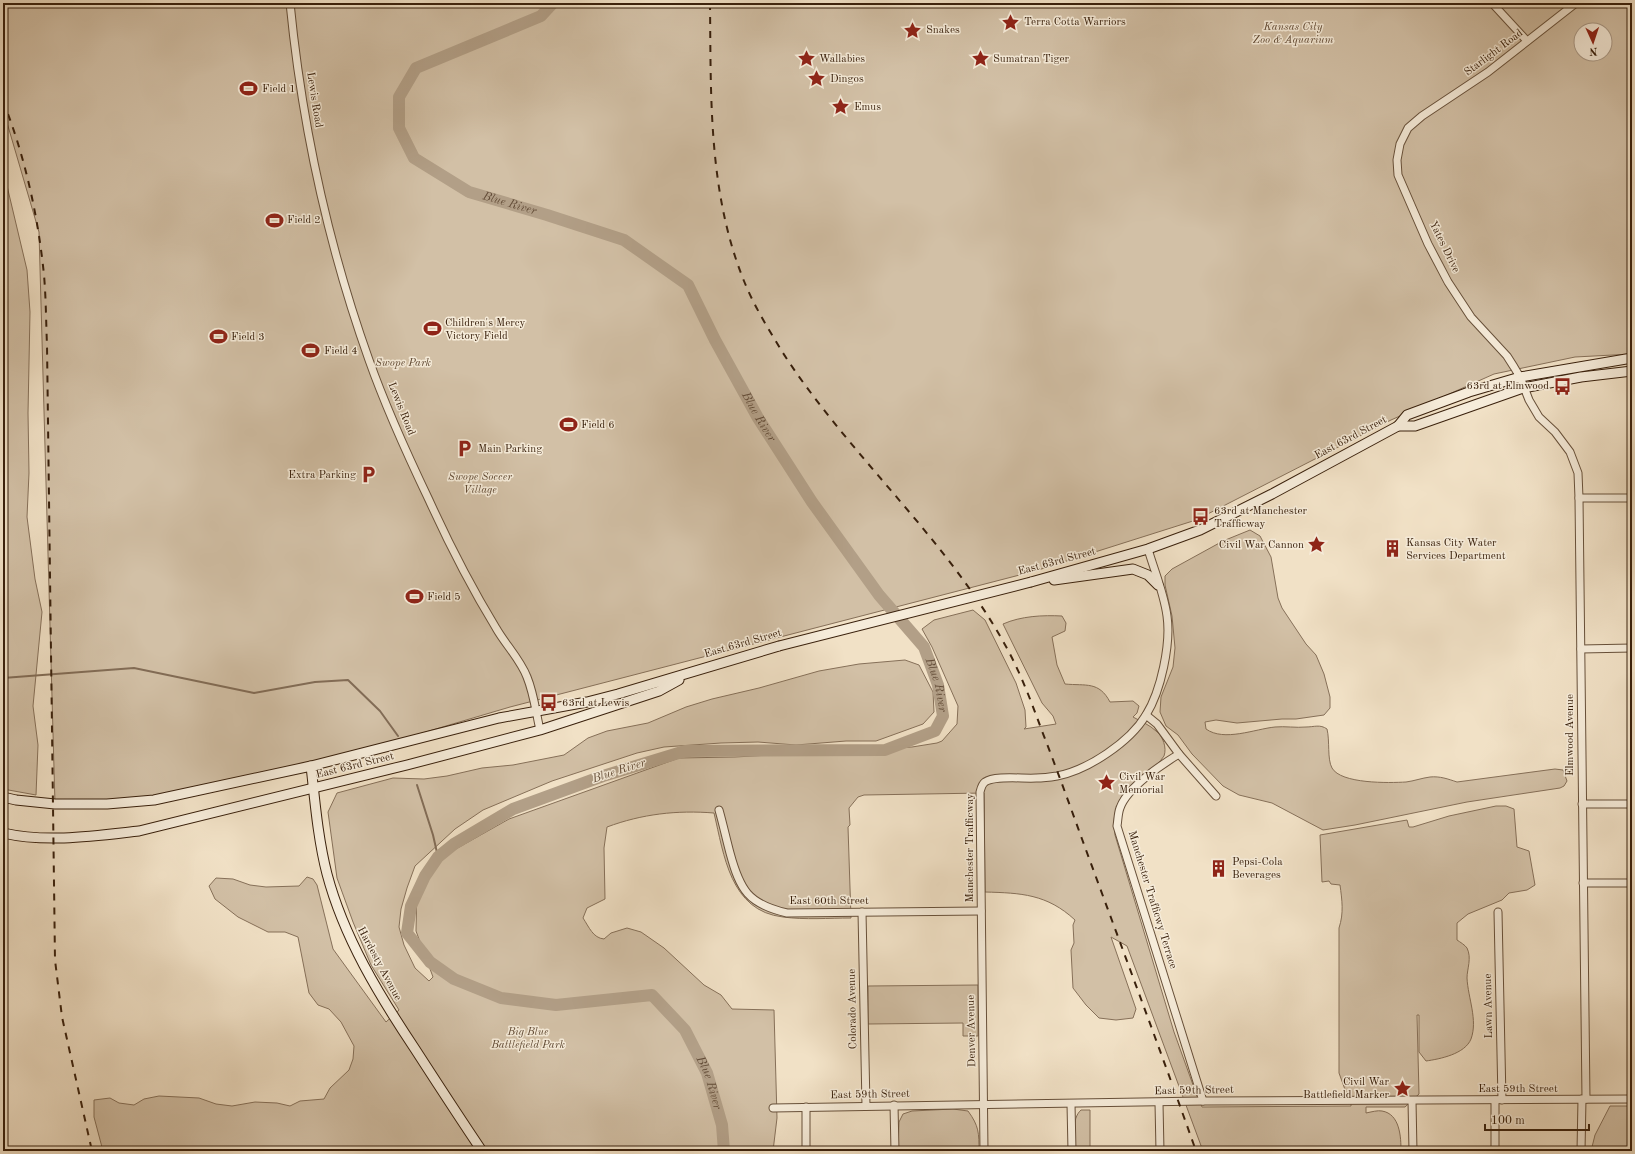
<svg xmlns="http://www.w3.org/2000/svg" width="1635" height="1154" font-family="'Old Standard TT',serif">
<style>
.green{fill:#d2c0a6;stroke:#867059;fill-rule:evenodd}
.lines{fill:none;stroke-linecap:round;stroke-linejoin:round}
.stream{stroke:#826c56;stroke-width:2}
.river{stroke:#b29f87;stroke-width:12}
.street-casing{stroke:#67503a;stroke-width:9}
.secondary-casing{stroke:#39200c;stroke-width:11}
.street{stroke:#f6ecda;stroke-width:7}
.secondary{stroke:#f6ecda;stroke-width:9}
.rail{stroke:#39200c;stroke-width:2;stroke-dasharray:7 7;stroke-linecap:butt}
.secondary-bridge-casing{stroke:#39200c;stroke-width:11;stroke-linecap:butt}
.secondary-bridge{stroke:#f6ecda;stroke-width:9}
.labels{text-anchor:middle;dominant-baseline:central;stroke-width:3;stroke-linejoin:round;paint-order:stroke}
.poi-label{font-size:11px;fill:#39200c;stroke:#f6ecda;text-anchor:start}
.park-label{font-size:11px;font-style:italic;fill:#5f4832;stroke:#f6ecda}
.street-label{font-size:11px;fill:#39200c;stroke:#f6ecda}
.water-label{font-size:12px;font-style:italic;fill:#634c37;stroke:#f6ecda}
</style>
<rect width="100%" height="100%" fill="#f1e1c6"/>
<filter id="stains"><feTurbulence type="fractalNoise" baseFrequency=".005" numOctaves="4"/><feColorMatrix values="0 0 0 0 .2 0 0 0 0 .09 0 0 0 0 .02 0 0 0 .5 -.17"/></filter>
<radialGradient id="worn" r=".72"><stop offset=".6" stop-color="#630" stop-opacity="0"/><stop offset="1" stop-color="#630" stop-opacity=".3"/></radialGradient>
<!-- green -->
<g class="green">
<path d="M3,3H1632V354L1575,357L1494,374L1391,420L1196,520L1035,571L510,707L311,766L154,800L55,804L39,232L3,109ZM1581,30H1605V54H1581Z"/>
<path d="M3,169L27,270L30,312L28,413L29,473L27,517L35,579L42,612L33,706L38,745L36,795L3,789Z"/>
<path d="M1250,530L1260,536L1271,557L1278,598L1282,608L1306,644L1316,655L1324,674L1330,697V708L1324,715L1296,719H1282L1237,723L1216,720L1205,722L1206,729C1224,742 1255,729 1275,727C1285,726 1296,728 1306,727C1314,727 1320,724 1327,729C1330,741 1327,759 1332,768C1341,784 1389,783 1406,782C1414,781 1422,778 1430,777C1440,776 1448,779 1457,782L1555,769L1563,770L1567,781L1564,786L1560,788L1467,802L1355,825L1323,830L1272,803L1239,795L1223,786L1192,754L1178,735L1166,726L1160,712L1161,697L1173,667L1175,648L1172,616L1165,585V576L1172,569L1223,541Z"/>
<path d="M973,610L985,620L1016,683L1025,710L1026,727L1024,729L1056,724L1053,716L1042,703L1003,624C1021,616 1043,615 1062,616L1066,623L1065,631L1052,637L1057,665L1065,684C1086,686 1099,681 1110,702L1133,701L1139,706L1137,713L1133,717C1140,721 1150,725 1156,731C1163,736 1167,748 1164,756C1157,768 1131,781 1122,796C1114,809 1113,820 1115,835L1174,1032L1197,1096L1202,1107L1351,1106V1095H1347L1339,1073V928C1344,913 1342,900 1340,885L1331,884L1329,881L1322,882L1320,835L1407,820L1409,827H1413L1449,816L1496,806H1506L1514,809L1517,847L1529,851L1535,885L1527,890L1509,893L1502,900L1468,914L1457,923V940C1460,942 1465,945 1467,948C1472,958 1467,969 1467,978C1468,998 1478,1020 1471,1039C1465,1054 1440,1059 1426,1061L1419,1052V1015H1417L1419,1094L1405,1107H1366V1113C1371,1112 1378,1110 1382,1111C1400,1114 1401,1137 1401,1151H1203L1127,946L1111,937L1136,1009L1133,1018L1116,1020L1099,1018L1086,1005L1073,988L1071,950L1074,943L1073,925L1075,920C1047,894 1021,893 985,892L984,793L864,795L858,797L849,808L850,825L848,827L851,918C829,918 805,920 783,917C730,911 724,855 714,813C677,810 642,814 607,827L604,848L605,899L587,908L583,918C589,927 593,938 604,939L611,933L627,928L641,932L664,948L704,985L721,995L732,1009L774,1010L777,1118L773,1151H103L94,1117V1100L110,1098L119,1103L134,1105L144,1099L159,1096L199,1098L216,1104L232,1106L255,1102L277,1103L290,1106L300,1101L324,1099L330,1088L349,1070L353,1059L354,1046L341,1022L329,1009L318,1005L309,993L298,937L285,932H268L238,917L215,899L209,886L216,878L233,879L250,885L266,887L299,886L307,877L313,879L317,885L333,949L386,1022L399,1010L371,965L353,922L337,878L328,812L337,793L393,778L424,779L447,776L482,768L513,765L564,755L588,738L607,731L648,723L686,707L712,699L759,688L819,671L859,664L905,660L919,665L933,692L934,712L923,724L876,741H846L796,745L758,742L721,743L664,747L637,753L552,781L483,810L455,829L415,866L407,888L401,909L399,927L404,945L415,968L429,981L433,977L416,931L417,886L431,863L509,819L679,758L735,757L912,747L937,743L942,741L957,724L958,706L932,647L922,629L934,620Z"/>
<path d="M978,985V1036H963V1023L868,1024V986Z"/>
<path d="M1610,1106H1632V1151H1591L1595,1135Z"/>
<path d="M953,1109L968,1111C979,1126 979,1133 979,1151H898L899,1122L903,1114L912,1111Z"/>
<path d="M1081,1110H1090V1151H1075C1075,1138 1071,1119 1081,1110Z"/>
</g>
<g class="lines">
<!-- stream -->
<g class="stream">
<path d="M3,678L134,668L254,693L315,682L348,680L380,711L398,736"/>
<path d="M417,785L433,835L438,857"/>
</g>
<!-- river -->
<path class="river" id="s1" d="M553,3L541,16L416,68L399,97V128L414,158L469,192L547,215L624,240L688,285L715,340L758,418L812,502L879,595L924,647L938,685L943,716L935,731L885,750L685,751L603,776L513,809L454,844L438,857L425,876L411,906L407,933L430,962L454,979L501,998L556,1005L652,995L685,1030L707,1073L722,1125L724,1151"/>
<defs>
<g id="street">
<path d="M290,3C302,125 328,245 369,360C386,408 407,454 429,500C449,544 471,587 496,628C505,644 520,659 527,677C534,694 536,713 540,730"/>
<path d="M1492,3L1527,41"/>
<path d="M1576,3L1488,72L1422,116L1408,128L1400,144L1397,160L1398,175L1428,244L1448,282L1471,317L1507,356L1514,367L1520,377L1529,400L1539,417L1555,432L1570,452L1578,473L1579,498L1586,1099"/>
<path d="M1579,498H1632"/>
<path d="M1581,649L1632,648"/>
<path d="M1146,715L1157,724L1179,754C1161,765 1127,788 1120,808C1118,813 1118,820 1117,826L1203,1101"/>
<path d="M1179,754L1216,796"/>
<path d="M1582,804H1632"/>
<path d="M719,810C723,824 726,838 730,853C740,890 748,904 787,913L981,911"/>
<path d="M1583,883H1632"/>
<path d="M862,912L866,1106"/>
<path d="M1498,912L1502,1100"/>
<path d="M1495,1100V1151"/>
<path d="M1412,1101L1413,1151"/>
<path d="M1159,1103L1160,1151"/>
<path d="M1071,1104L1072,1151"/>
<path d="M894,1105L895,1151"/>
<path d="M806,1107V1151"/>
<path d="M773,1108L1203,1101L1632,1099"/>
<path d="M984,1151L980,792C981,788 982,784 985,782C995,775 1024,779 1036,778C1043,778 1051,777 1057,776C1088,770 1130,742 1146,715C1161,691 1171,644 1167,616C1164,593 1154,570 1148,549"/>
<path d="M1581,1151L1582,1099"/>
</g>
<g id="secondary">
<path d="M1398,426L1407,415L1469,392L1520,377L1632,358"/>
<path d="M1054,580L1133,569L1148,575L1158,585"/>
<path d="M1031,582L1148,549L1200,530L1272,494L1398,426H1415L1523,388L1581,377L1632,371"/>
<path d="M311,766C315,802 318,839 327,874C344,938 379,995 415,1049C437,1083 459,1117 482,1151"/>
<path d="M3,797L16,800L55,804H107L154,800L311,766L499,718L587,702L618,694L779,646"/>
<path d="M3,833C47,843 94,836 139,831L407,765L540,730L659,691L679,680"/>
</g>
</defs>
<!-- street casing -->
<use href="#street" class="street-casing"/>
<!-- secondary casing -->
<use href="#secondary" class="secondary-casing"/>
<!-- street -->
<use href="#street" class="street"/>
<!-- secondary -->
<use href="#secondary" class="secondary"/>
<!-- rail -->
<g class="rail">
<path d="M710,3C711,96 708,192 744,281C754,306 769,330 783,353C849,455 945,537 1004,643C1020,671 1031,701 1042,731C1056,767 1069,803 1082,839C1120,943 1159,1046 1196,1151"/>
<path d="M3,101C25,156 38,216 44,275C46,298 46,322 47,345L55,960L62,1017L92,1151"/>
</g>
<defs>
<path id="secondary-bridge" d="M779,646L1031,582"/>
</defs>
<!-- secondary-bridge casing -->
<use href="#secondary-bridge" class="secondary-bridge-casing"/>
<!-- secondary-bridge -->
<use href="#secondary-bridge" class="secondary-bridge"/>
</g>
<!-- icons -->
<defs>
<symbol id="sight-bare" viewBox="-9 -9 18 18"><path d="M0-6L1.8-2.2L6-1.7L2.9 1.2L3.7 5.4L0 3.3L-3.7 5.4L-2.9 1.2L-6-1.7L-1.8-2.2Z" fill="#8f2418" stroke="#f6ecda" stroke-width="2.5" paint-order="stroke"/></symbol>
<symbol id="stadium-bare" viewBox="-9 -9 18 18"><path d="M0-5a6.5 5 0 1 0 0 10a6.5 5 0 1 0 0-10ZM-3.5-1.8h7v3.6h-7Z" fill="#8f2418" stroke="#f6ecda" stroke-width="2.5" paint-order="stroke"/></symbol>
<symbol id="bus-bare" viewBox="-9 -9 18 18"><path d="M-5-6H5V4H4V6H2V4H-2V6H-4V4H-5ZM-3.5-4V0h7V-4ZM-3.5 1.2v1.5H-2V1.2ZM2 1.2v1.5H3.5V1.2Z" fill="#8f2418" stroke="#f6ecda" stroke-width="2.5" paint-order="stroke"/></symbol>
<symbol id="parking-bare" viewBox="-9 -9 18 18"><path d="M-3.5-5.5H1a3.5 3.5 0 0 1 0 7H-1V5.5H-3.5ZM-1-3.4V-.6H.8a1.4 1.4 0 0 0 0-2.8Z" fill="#8f2418" stroke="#f6ecda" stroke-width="2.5" paint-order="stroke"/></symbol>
<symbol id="building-bare" viewBox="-9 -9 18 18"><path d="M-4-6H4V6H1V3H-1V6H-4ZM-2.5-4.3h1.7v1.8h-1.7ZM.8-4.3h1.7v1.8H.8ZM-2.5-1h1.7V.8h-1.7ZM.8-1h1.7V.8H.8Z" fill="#8f2418" stroke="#f6ecda" stroke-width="2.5" paint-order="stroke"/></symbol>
</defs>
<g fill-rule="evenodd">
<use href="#sight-bare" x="998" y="10" width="25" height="25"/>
<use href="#sight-bare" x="900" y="18" width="25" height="25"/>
<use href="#sight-bare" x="794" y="46" width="25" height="25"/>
<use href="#sight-bare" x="968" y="46" width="25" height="25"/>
<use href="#sight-bare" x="804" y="66" width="25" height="25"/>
<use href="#stadium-bare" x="236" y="76" width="25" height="25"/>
<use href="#sight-bare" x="828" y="94" width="25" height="25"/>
<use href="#stadium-bare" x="262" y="208" width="25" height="25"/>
<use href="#stadium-bare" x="420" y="316" width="25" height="25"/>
<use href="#stadium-bare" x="206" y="324" width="25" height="25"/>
<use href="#stadium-bare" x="298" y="338" width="25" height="25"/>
<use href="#bus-bare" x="1550" y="374" width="25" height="25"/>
<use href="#stadium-bare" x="556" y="412" width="25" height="25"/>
<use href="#parking-bare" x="452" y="436" width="25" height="25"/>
<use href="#parking-bare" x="356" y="462" width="25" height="25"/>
<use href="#bus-bare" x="1188" y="504" width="25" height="25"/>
<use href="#sight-bare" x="1304" y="532" width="25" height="25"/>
<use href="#building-bare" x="1380" y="536" width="25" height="25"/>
<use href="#stadium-bare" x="402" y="584" width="25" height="25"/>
<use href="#bus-bare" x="536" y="690" width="25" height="25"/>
<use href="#sight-bare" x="1094" y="770" width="25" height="25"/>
<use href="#building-bare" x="1206" y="856" width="25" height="25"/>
<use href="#sight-bare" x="1390" y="1076" width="25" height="25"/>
</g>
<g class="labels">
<!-- poi labels -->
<g class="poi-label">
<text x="1024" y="22">Terra Cotta Warriors</text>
<text x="926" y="30">Snakes</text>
<text x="819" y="59">Wallabies</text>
<text x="993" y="59">Sumatran Tiger</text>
<text x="830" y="79">Dingos</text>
<text x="262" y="89">Field 1</text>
<text x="854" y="107">Emus</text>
<text x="287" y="220">Field 2</text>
<text x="445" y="323">Children's Mercy<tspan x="445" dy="13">Victory Field</tspan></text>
<text x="231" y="337">Field 3</text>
<text x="324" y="351">Field 4</text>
<text x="1549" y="386" text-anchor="end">63rd at Elmwood</text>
<text x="581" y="425">Field 6</text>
<text x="478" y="449">Main Parking</text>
<text x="356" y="475" text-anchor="end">Extra Parking</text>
<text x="1214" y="511">63rd at Manchester<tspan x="1214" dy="13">Trafficway</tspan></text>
<text x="1406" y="543">Kansas City Water<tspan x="1406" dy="13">Services Department</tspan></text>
<text x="1304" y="545" text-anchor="end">Civil War Cannon</text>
<text x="427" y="597">Field 5</text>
<text x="562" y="703">63rd at Lewis</text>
<text x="1119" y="777">Civil War<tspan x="1119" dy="13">Memorial</tspan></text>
<text x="1232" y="862">Pepsi-Cola<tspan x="1232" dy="13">Beverages</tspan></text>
<text x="1389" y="1082" text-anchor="end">Civil War<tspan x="1389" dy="13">Battlefield Marker</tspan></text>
</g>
<!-- park labels -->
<g class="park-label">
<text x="1293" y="27">Kansas City<tspan x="1293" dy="13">Zoo &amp; Aquarium</tspan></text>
<text x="403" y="363">Swope Park</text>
<text x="480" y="477">Swope Soccer<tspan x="480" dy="13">Village</tspan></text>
<text x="528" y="1032">Big Blue<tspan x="528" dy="13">Battlefield Park</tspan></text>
</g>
<!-- street labels -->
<g class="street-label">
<text transform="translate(1494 53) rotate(-37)">Starlight Road</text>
<text transform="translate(314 100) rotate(81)">Lewis Road</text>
<text transform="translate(1444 247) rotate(64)">Yates Drive</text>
<text transform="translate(401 409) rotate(68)">Lewis Road</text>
<text transform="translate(1351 438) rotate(-28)">East 63rd Street</text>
<text transform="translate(1057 562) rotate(-15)">East 63rd Street</text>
<text transform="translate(743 644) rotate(-16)">East 63rd Street</text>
<text transform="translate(1570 735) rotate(-90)">Elmwood Avenue</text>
<text transform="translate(355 766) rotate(-14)">East 63rd Street</text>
<text transform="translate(970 848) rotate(-90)">Manchester Trafficway</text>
<text transform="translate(1152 900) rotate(73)">Manchester Trafficwy Terrace</text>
<text x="829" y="901">East 60th Street</text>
<text transform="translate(379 964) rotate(62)">Hardesty Avenue</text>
<text transform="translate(1489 1006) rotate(-91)">Lawn Avenue</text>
<text transform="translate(853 1009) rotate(-91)">Colorado Avenue</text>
<text transform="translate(972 1031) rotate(-91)">Denver Avenue</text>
<text x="1518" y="1089">East 59th Street</text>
<text transform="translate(1194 1091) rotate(-1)">East 59th Street</text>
<text transform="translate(870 1095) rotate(-1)">East 59th Street</text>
</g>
<!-- water labels -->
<g class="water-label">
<text stroke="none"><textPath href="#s1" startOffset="358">Blue River</textPath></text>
<text stroke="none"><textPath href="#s1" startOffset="706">Blue River</textPath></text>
<text stroke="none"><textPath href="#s1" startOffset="1030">Blue River</textPath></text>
<text transform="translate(619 771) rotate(-18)">Blue River</text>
<text stroke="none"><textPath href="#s1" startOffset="2062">Blue River</textPath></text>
</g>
</g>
<!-- margin -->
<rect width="1635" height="1154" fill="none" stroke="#f1e1c6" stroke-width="16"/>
<rect x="4" y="4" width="1627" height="1146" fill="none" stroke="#39200c" stroke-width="2"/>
<rect x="8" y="8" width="1619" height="1138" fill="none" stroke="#39200c"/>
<!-- north arrow -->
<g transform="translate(1593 42) rotate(177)"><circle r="19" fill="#f6ecda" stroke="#aa9a88"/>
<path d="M0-3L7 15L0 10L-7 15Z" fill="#8f2418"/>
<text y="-6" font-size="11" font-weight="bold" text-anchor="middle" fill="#39200c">N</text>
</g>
<!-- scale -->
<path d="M1485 1124v6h104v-6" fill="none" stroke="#39200c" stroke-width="2"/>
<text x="1491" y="1124" font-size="12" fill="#39200c" stroke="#f6ecda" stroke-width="3" paint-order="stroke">100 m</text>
<rect width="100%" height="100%" filter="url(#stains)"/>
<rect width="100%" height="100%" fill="url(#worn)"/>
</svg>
